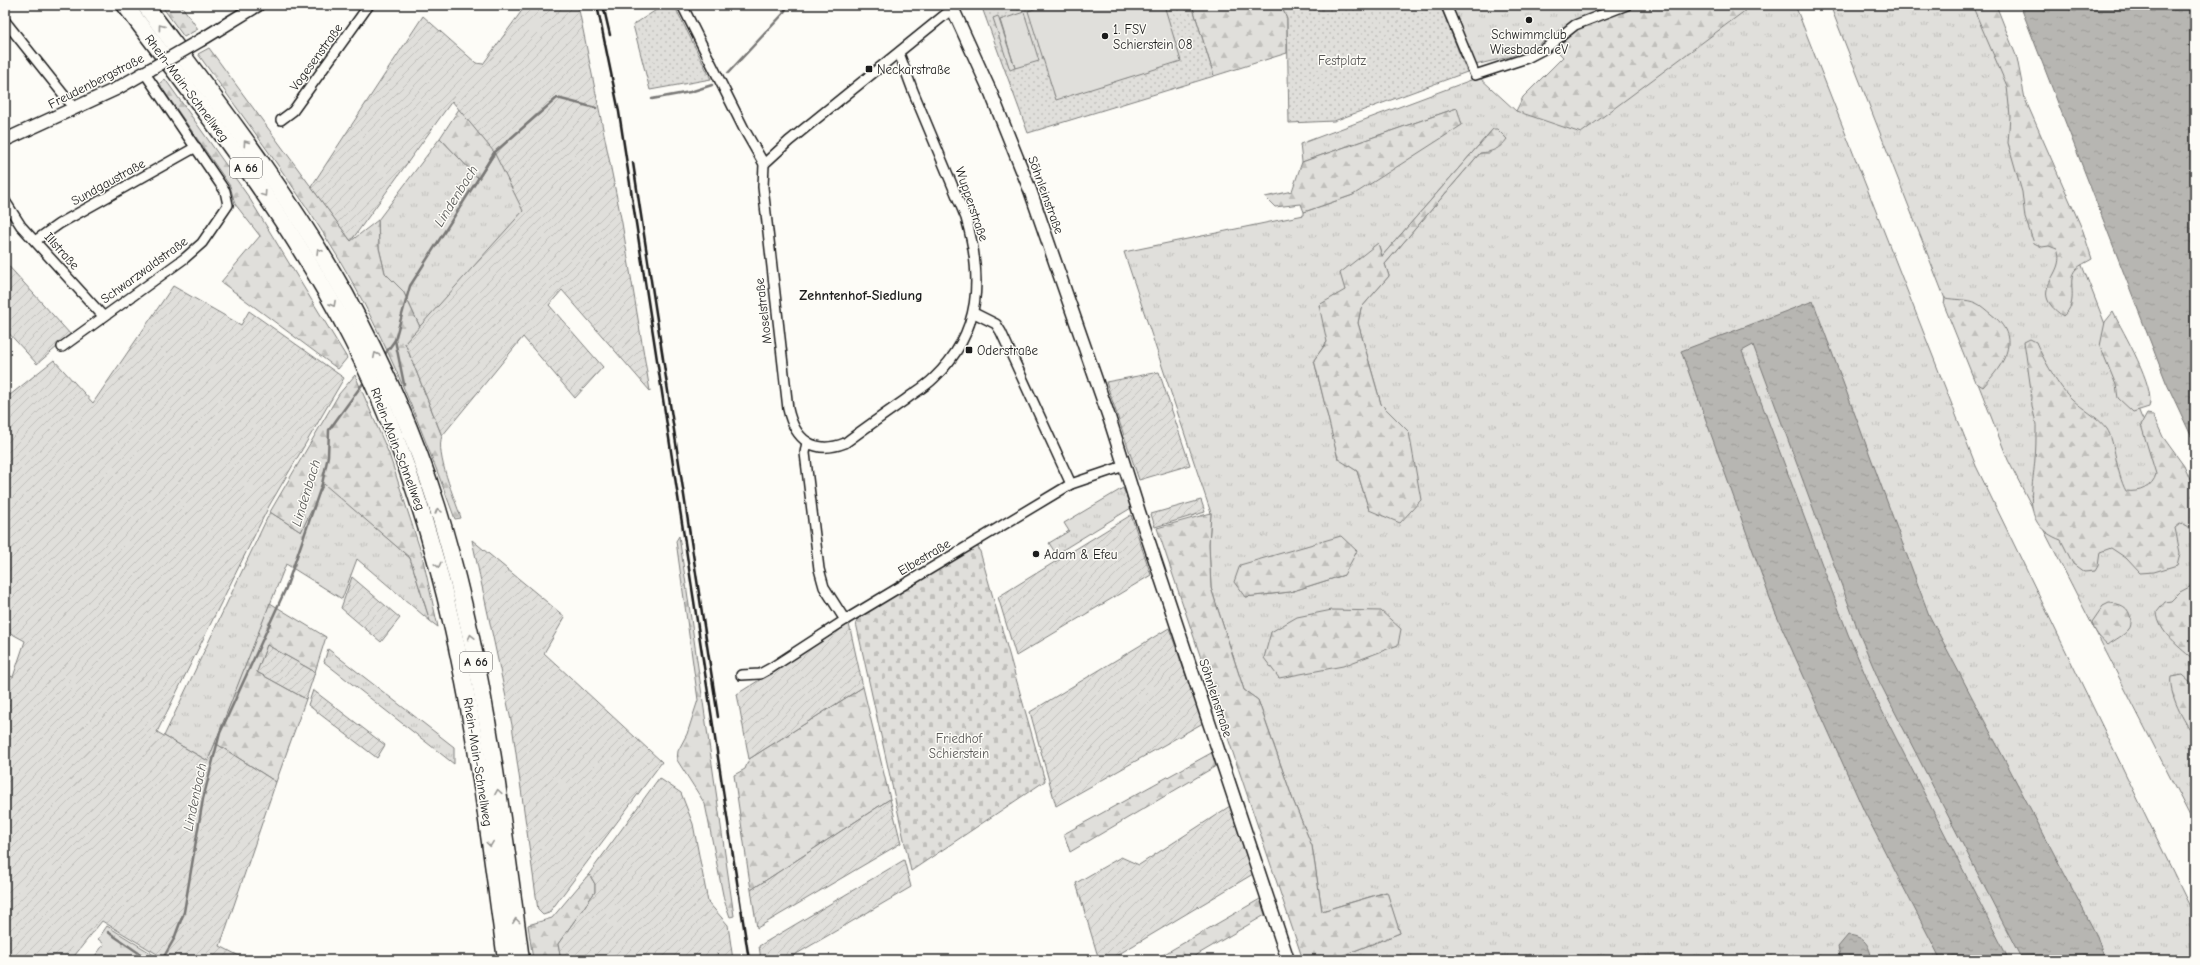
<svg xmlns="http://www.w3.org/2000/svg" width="2200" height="965" font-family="'Comic Neue',sans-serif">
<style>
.grass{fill:url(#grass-tufts);stroke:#7e7e7c;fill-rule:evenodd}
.forest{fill:url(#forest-firs);stroke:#7e7e7c}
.cemetery{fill:url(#cemetery-stones);stroke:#7e7e7c}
.park{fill:url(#park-dots);stroke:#7e7e7c}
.garden{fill:url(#garden-furrows);stroke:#7e7e7c}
.pitch{fill:#e0dfdb;stroke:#7e7e7c}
.water{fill:url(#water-ripples);stroke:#797876}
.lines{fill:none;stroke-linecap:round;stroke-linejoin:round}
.stream{stroke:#797876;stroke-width:2.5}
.street-casing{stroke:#1c1c1c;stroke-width:12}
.secondary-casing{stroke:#1c1c1c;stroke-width:15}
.highway-casing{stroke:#1c1c1c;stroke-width:19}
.street{stroke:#fdfcf7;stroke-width:9}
.secondary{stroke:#fdfcf7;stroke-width:12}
.highway{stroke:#fdfcf7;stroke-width:16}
.rail{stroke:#1c1c1c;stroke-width:2.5}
.secondary-bridge-casing{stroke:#1c1c1c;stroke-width:15;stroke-linecap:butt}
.secondary-bridge{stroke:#fdfcf7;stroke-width:12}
.oneway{stroke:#989794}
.poi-dot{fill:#1c1c1c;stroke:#fdfcf7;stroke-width:1.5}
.labels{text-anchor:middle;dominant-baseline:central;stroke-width:3;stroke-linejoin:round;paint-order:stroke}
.shield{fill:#fdfcf7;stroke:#605f5e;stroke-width:1}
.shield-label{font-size:12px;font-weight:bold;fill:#1c1c1c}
.poi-label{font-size:13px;fill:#1c1c1c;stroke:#fdfcf7;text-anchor:start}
.street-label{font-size:13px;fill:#1c1c1c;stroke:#fdfcf7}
.park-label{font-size:13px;fill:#575655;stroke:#fdfcf7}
.water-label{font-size:14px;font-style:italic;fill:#5a5a58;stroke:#fdfcf7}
.neighbourhood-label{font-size:14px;font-weight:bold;fill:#1c1c1c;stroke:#fdfcf7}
</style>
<defs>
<pattern id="grass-tufts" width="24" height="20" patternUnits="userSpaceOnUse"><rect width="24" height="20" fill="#e0dfdb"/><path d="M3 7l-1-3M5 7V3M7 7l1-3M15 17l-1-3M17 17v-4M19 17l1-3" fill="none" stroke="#c0bfbb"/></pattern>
<pattern id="forest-firs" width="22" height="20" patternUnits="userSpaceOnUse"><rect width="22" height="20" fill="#e0dfdb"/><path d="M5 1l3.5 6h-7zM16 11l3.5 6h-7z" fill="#c0bfbb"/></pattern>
<pattern id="cemetery-stones" width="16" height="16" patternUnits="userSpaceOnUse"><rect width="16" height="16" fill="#e0dfdb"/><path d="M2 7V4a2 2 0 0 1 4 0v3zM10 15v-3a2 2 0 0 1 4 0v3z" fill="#c0bfbb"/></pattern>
<pattern id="park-dots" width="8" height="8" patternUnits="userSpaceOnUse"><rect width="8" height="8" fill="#e0dfdb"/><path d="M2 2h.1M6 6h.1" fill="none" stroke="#c0bfbb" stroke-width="1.8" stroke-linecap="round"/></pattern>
<pattern id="garden-furrows" width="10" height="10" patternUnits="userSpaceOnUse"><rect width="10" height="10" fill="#e0dfdb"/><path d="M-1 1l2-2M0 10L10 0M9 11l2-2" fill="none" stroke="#c0bfbb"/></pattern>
<pattern id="water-ripples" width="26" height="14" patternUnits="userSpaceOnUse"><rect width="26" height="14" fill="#b7b6b2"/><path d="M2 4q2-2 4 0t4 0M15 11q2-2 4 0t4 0" fill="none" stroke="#9d9c98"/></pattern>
</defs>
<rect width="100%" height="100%" fill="#fdfcf7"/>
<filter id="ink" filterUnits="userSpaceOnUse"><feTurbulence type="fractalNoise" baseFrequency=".025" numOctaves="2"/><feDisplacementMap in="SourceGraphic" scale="8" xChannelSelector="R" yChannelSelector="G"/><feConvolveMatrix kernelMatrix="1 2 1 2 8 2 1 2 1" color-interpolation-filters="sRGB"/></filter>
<g filter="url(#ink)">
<!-- grass -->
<g class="grass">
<path d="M1451,5H1615L1577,20L1533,48L1509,57L1475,65Z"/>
<path d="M1750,5H1795L1976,466L2195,917V960H1331L1400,933L1386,892L1322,911L1312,846L1293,800L1258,700L1244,690L1211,588L1209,544L1211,513L1124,252L1304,215V212L1353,195L1457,108L1302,162L1300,144L1479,77L1516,111L1750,8ZM1493,129L1490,153H1480L1385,264L1389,276L1361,308L1358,323L1381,404L1409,432L1369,510L1357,471L1338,458L1314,360L1327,342L1345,290L1378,243L1382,256ZM1344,575L1290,592L1245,597Z"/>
<path d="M1830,5H1980L2141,416L2195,517V826L2008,460Z"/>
<path d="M440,138L479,179L495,153L524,211L420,327L403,291L385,273L379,248L378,220Z"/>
<path d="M324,483L410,558L430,621L357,559L342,599L286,564L208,761L164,736L270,512L301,532Z"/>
<path d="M1123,488L1131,508L1056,554L1049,543L1069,531L1064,523Z"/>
<path d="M328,649L454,747V764L324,662Z"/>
<path d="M107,926L162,960H92L104,944L98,939Z"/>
</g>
<!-- forest -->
<g class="forest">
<path d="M161,5H181L198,29L184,37Z"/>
<path d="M1192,5H1281L1287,19V53L1214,76Z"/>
<path d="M1636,5H1750V7L1581,133L1516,111L1523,97L1563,57L1553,47L1580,27Z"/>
<path d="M1972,5H1996L2017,58L2025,99L2083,231L2092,259C2087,262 2080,265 2076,269C2065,280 2081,302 2063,316C2024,289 2068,276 2057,249L2049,246L2042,247L2034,243L2025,218L2022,192L2008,143L2010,116L2007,86Z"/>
<path d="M209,48L351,241L378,220L379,248L385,273L403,291L420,327L405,343L442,436C435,454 455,499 461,518L455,519C422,430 388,341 339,259C297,188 246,121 198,54Z"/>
<path d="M165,79L248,196L347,358L338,369L221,282L260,236L235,204L230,186L162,88L160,83Z"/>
<path d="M1457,108L1462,125L1353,195L1304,212L1301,204L1275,207L1265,197L1292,191L1302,162Z"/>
<path d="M459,109L494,151L478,178L440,138Z"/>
<path d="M1493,129H1497L1507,139C1500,149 1492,152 1480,153L1385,264L1389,276L1361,308L1358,323L1381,404L1409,432L1421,500L1400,523L1369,510L1357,471L1338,459L1314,360L1327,342L1319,305L1345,290L1340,273L1378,243L1382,256Z"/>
<path d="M1945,298C1955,300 1967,299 1976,303C1981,305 1987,311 1991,314C2023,338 2004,364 1983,387L1975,382L1944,305Z"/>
<path d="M2113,312C2123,332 2156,387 2149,407L2133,412L2118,398L2116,385L2100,346L2105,322Z"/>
<path d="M2030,339L2036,342C2042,357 2060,389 2072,399C2083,410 2097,416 2107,429C2115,441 2116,473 2126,491C2139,493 2153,487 2156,474L2141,425L2147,414L2153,415L2163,437L2184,466L2195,491V543C2190,534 2192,525 2180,524L2175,528L2180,553L2177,565L2154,572L2140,573L2126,558L2111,548L2100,552L2098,566L2095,571L2084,572L2073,564L2061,540C2020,525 2033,491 2035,458C2036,449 2036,439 2036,430C2037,418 2030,408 2032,397L2025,348L2024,342Z"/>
<path d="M355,375L389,454L422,555L438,627L430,621L410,558L324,484L301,532L270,512L339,394Z"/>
<path d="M1211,513L1209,544L1211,588L1244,690L1258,700L1293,800L1312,846L1322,911L1387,892L1400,933L1331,960H1303L1157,528Z"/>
<path d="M679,536L734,916L730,917L724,900L705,804L677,760L678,751L687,734L698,700L676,541Z"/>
<path d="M1341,536L1357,551L1344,575L1290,592L1245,597L1234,582L1240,565Z"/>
<path d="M2195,584V661C2181,648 2158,633 2157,612L2165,602L2171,601L2180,592Z"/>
<path d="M270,603L326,637L315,672L267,645L257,672L306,699L276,782L215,743Z"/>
<path d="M2109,603C2121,604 2129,606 2131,620C2131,623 2131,627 2129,629C2125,635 2114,640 2108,645C2100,638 2094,632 2092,622L2103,606Z"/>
<path d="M1332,610L1381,611L1401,629L1398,645L1343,666L1279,678L1264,658L1271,632L1297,617Z"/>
<path d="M2183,675L2195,686V735C2184,724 2168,692 2171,677Z"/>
<path d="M863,687L890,799L751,890L734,775L745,769L749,759Z"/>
<path d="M1213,752L1216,766L1070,852L1064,834Z"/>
<path d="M589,874L595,884V892L558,944L561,960H533L528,925L552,918Z"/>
<path d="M1260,899L1265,915L1188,960H1154Z"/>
</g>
<!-- cemetery -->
<path class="cemetery" d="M975,546L979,548L1045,781L911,871L856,623L858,618Z"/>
<!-- park -->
<g class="park">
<path d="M664,5H674L711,79L650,90L633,25Z"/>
<path d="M981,5H1192L1214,76L1028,133Z"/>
<path d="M1281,5H1440L1467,72L1334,121L1289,123L1287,19Z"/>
</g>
<!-- garden -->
<g class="garden">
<path d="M526,5H578L622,223L650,391L562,290L549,305L603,367L575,398L523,337L442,436L405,343L523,211L494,152L452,101L351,241L311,187L423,16L476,63L483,64Z"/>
<path d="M5,262L71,335L37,364L5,329Z"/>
<path d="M173,286L241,325L249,311L344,378L269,506L157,732L208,761L215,743L276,782L220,946L247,960H167L102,921L71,960H5V717L9,704L5,703V674L13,677L25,641L5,630V399L54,360L93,403Z"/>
<path d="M1159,372L1190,465L1139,480L1106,382Z"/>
<path d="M1201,500L1205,512L1155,527L1151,514Z"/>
<path d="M1131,515L1151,575L1016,656L998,597Z"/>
<path d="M472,540L565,617L544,653L662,762L549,913L543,915L538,910L512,725Z"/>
<path d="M352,577L400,618L381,642L341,608Z"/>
<path d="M849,624L863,687L749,759L737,694Z"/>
<path d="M1169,628L1203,723L1056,806L1030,712Z"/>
<path d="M267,645L315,672L306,699L257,672Z"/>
<path d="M313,690L385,745L377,758L308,705Z"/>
<path d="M659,778L681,793L693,824L708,902L728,925L733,960H561L558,944L595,892V884L589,874Z"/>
<path d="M890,799L901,843L757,928L751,890Z"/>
<path d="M1230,806L1253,874L1109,960H1099L1076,883L1121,857L1139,865Z"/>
<path d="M904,860L911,887L786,960H761L759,946Z"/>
</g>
<!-- pitch -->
<g class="pitch">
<path d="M1047,5H1164L1181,61L1056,100L1028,11Z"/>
<path d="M1024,12L1039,61L1015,68L1000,20Z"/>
<path d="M998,16L1015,68L1010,70L993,18Z"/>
</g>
<!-- water -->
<g class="water">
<path d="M2020,5H2195V444L2166,382Z"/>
<path d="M1813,301L1929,615L2097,936L2105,960H2022L1880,683L1861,638L1753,345L1742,351L1848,634L1873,693L2009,960H1941L1864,811L1775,612L1681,351Z"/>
<path d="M1848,935C1865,937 1869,944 1872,960H1841L1838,947Z"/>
</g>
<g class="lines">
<!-- stream -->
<g class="stream">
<path d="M728,73L783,14L788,5"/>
<path d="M652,99L690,92L712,85"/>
<path d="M395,340L404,384"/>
<path d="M383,357L395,340L410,286L495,152L557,98L596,108"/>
<path d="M108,932L149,960"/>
<path d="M162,960L174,939L184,912L203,799L220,733L286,588L322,484L328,456L329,430L364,382"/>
</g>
<defs>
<g id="street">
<path d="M682,5L744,129L764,164L763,187L788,409C795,440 814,455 845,443C865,428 885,414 905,400C914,393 925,387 934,378C982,332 983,278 966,218L913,91L899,53"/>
<path d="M1446,5L1475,75L1527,58L1546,48L1575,25L1627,5"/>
<path d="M5,21L75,109"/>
<path d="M281,120L293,111L369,5"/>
<path d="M764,164L789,141L957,5"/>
<path d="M5,201L21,226L103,316"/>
<path d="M35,241L59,224L196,147"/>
<path d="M974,313L996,324L1001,332L1071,484"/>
<path d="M62,347L185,258L202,243L228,205L225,191L144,72"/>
<path d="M807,442L805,453L819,569L824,587L845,620"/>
<path d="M741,675L760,674L771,668L845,620L1071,484L1124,466"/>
</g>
<g id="secondary">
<path d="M951,5L991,93L1030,190L1109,417L1139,512L1288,960"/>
<path d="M201,40L258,5"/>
<path d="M5,140L116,89L151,69"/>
</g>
<g id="highway">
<path d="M125,5C206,112 291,220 352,340C453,538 477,743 506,960"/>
<path d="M145,5C215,99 288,192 345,294C382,362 414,433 437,506C483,654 501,807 521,960"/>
</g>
</defs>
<!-- street casing -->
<use href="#street" class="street-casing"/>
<!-- secondary casing -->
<use href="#secondary" class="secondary-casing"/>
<!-- highway casing -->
<use href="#highway" class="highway-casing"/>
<!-- street -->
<use href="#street" class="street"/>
<!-- secondary -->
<use href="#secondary" class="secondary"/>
<!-- highway -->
<use href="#highway" class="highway"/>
<!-- rail -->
<g class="rail">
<path d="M597,5L619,112L749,960"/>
<path d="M603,5L610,35"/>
<path d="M633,163L718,717"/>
</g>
<defs>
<path id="secondary-bridge" d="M151,69L201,40"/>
</defs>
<!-- secondary-bridge casing -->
<use href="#secondary-bridge" class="secondary-bridge-casing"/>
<!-- secondary-bridge -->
<use href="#secondary-bridge" class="secondary-bridge"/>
</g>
<!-- one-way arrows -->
<defs><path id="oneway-chevron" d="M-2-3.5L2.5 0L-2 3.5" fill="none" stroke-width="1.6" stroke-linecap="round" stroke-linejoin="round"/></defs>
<g class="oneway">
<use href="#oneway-chevron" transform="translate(161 27) rotate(-127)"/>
<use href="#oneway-chevron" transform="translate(246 143) rotate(-125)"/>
<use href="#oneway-chevron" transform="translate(264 194) rotate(56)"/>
<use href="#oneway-chevron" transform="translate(319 251) rotate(-121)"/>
<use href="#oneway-chevron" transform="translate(333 304) rotate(61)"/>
<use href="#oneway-chevron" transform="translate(376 355) rotate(-116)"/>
<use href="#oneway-chevron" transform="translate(438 511) rotate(-106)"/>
<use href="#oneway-chevron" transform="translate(438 565) rotate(76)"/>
<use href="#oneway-chevron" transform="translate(471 637) rotate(-103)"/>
<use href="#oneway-chevron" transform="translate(498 792) rotate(-99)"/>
<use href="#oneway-chevron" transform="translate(490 844) rotate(82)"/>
<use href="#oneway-chevron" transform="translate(516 921) rotate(-97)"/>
</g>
</g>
<!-- markers -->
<g class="poi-dot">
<circle cx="1529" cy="20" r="4"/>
<circle cx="1105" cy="36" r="4"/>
<rect x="865" y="65" width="8" height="8" rx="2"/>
<rect x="965" y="346" width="8" height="8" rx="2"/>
<circle cx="1036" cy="554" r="4"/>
</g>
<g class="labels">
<!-- shield labels -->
<g class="shield">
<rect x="230" y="158" width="32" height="20" rx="3"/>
<rect x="460" y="652" width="32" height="20" rx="3"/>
</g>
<g class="shield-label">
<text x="246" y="168">A 66</text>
<text x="476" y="662">A 66</text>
</g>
<!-- poi labels -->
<g class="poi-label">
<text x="1113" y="29">1. FSV<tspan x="1113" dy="15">Schierstein 08</tspan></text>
<text x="1529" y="34" text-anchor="middle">Schwimmclub<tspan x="1529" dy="15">Wiesbaden eV</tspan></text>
<text x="877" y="69">Neckarstraße</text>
<text x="977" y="350">Oderstraße</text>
<text x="1044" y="554">Adam &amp; Efeu</text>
</g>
<!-- street labels -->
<g class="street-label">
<text transform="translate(316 57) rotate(-54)">Vogesenstraße</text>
<text transform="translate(96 81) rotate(-27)">Freudenbergstraße</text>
<text transform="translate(187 88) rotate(53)">Rhein-Main-Schnellweg</text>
<text transform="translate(108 182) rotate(-29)">Sundgaustraße</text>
<text transform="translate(1046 195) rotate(70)">Söhnleinstraße</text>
<text transform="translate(972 204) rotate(71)">Wupperstraße</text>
<text transform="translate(62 251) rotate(48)">Illstraße</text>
<text transform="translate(144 270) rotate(-36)">Schwarzwaldstraße</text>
<text transform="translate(763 311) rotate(-97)">Moselstraße</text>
<text transform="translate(398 449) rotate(69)">Rhein-Main-Schnellweg</text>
<text transform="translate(924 557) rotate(-31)">Elbestraße</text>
<text transform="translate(1216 698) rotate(72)">Söhnleinstraße</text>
<text transform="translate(478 762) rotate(81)">Rhein-Main-Schnellweg</text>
</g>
<!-- park labels -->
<g class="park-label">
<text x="1342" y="60">Festplatz</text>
<text x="959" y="738">Friedhof<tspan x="959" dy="15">Schierstein</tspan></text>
</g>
<!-- water labels -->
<g class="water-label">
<text transform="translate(456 196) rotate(-58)">Lindenbach</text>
<text transform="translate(306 493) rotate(-73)">Lindenbach</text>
<text transform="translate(195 797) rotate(-78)">Lindenbach</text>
</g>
<!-- neighbourhood labels -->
<g class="neighbourhood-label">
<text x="861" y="295">Zehntenhof-Siedlung</text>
</g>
</g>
<!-- margin -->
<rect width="2200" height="965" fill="none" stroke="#fdfcf7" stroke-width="20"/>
<rect x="10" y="10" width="2180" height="945" fill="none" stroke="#1c1c1c" stroke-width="1.5" filter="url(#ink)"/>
</svg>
